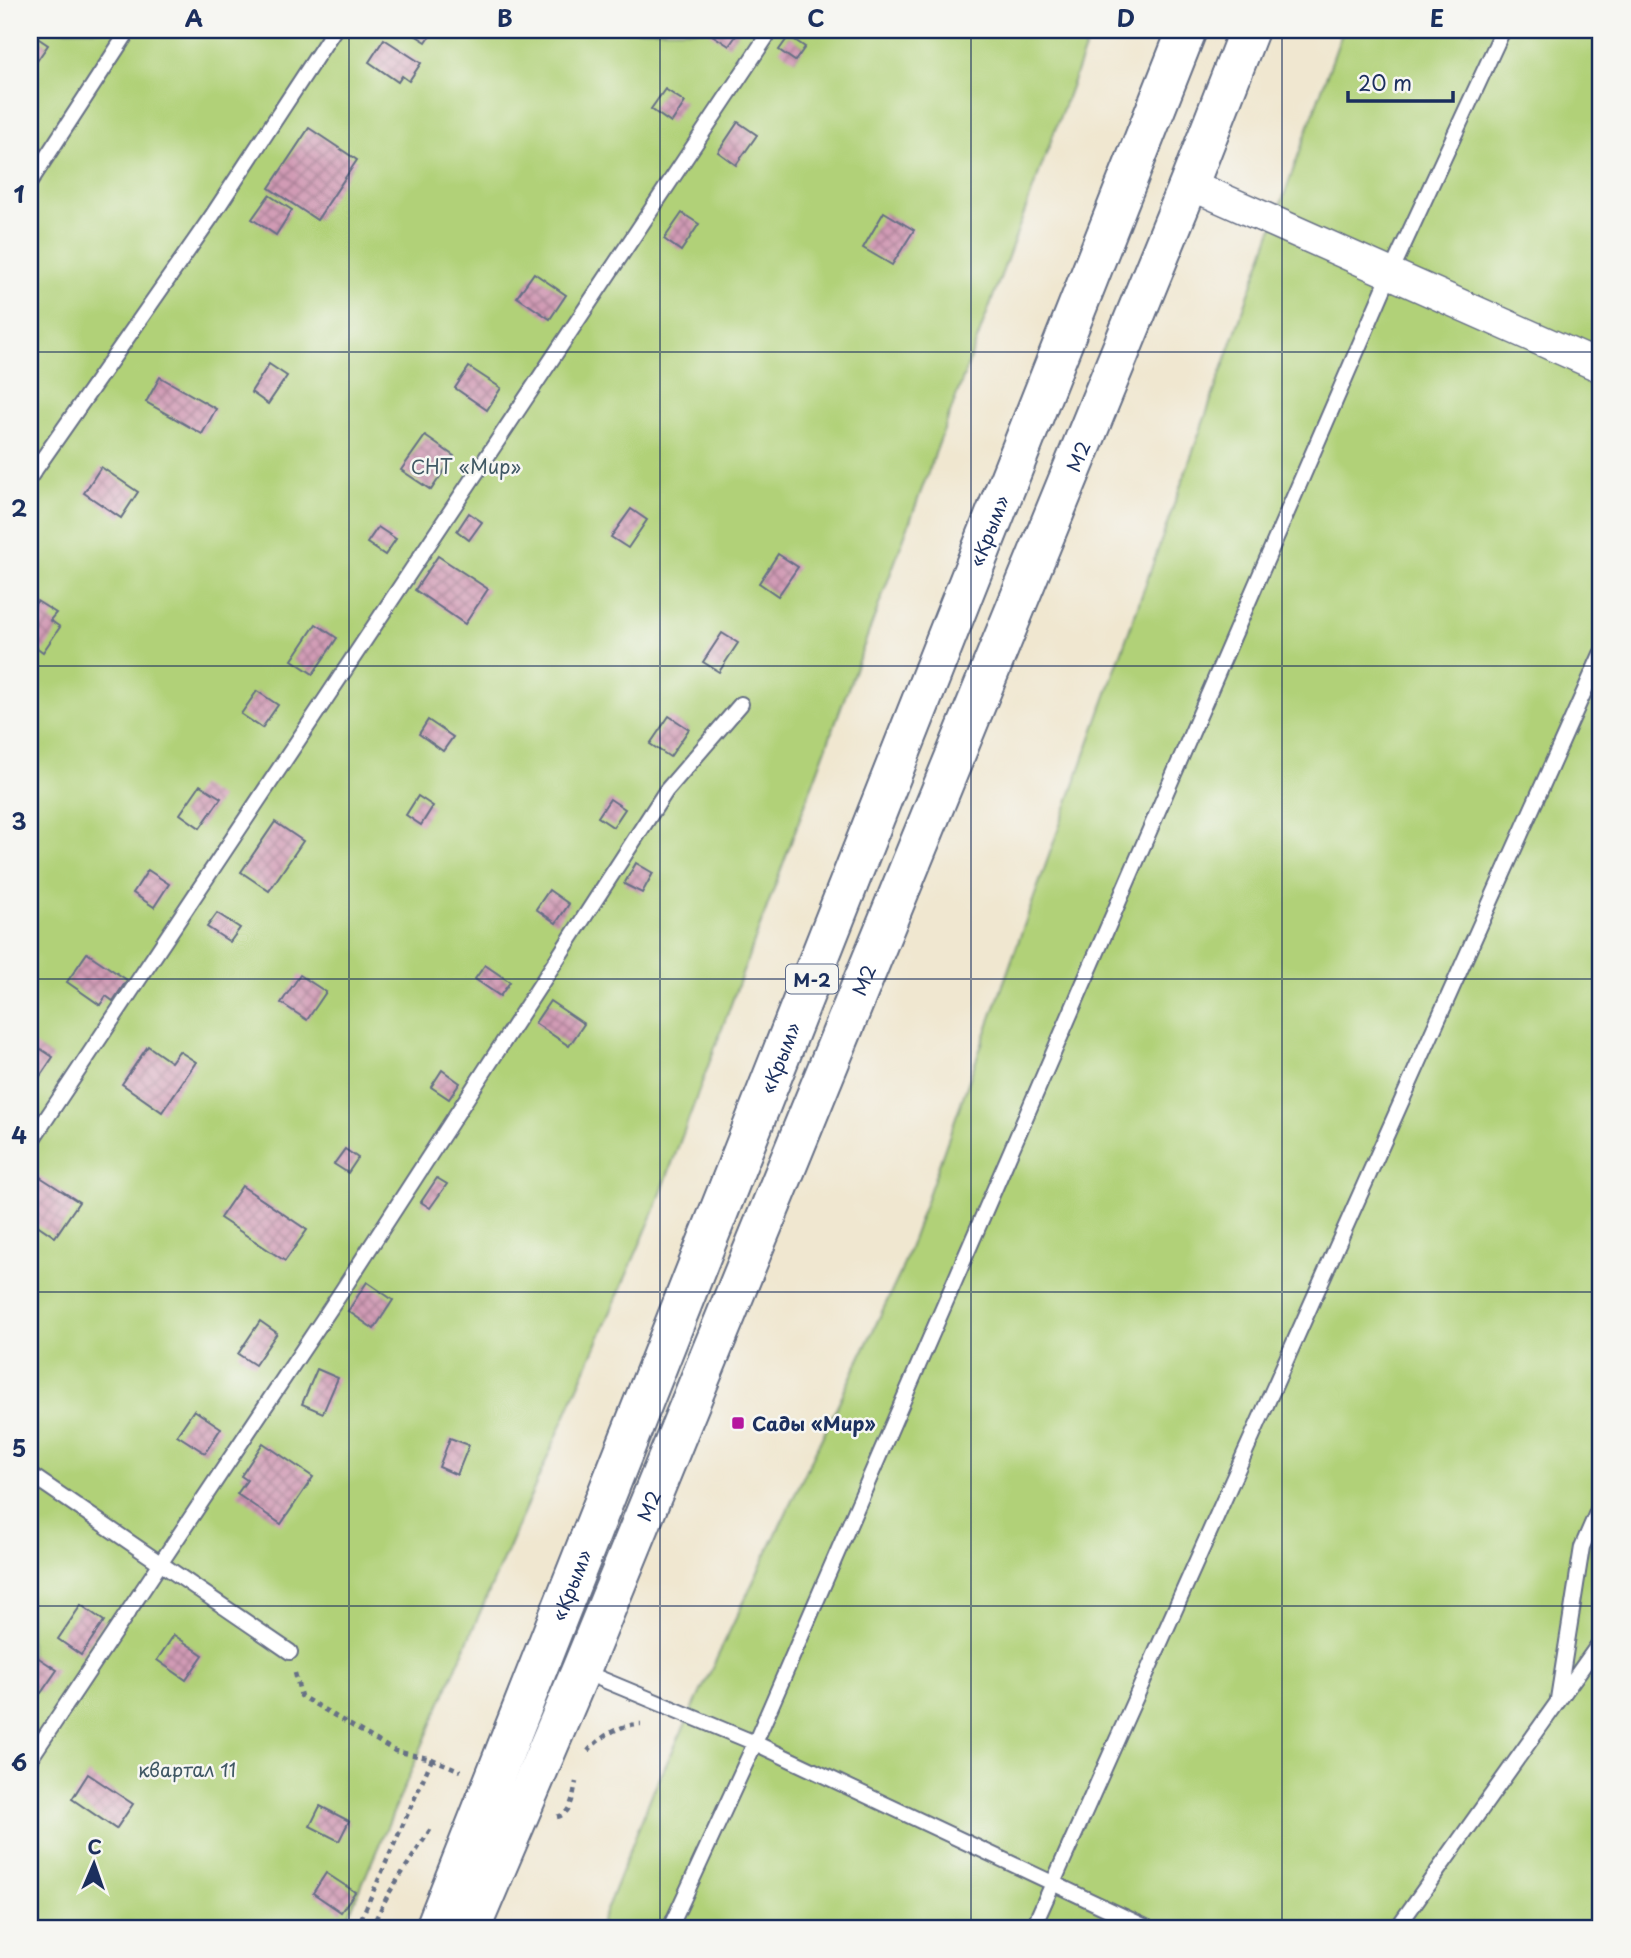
<svg xmlns="http://www.w3.org/2000/svg" width="1631" height="1958" font-family="'Playpen Sans',sans-serif">
<style>
.garden{fill:#b1d178;stroke:#66806b;stroke-width:2}
.building{fill:url(#building-cross-hatch)}
.lines{fill:none;stroke-linecap:round;stroke-linejoin:round}
.lane-casing{stroke:#666f86;stroke-width:18}
.street-casing{stroke:#666f86;stroke-width:33}
.highway-casing{stroke:#666f86;stroke-width:42}
.path{stroke:#666f86;stroke-width:4.5;stroke-dasharray:5 5;stroke-linecap:butt}
.lane{stroke:#fff;stroke-width:14}
.street{stroke:#fff;stroke-width:30}
.highway{stroke:#fff;stroke-width:38}
.grid{fill:none;stroke:#1b2f5e;stroke-width:2;stroke-opacity:0.55}
.poi-dot{fill:#b5179e;stroke:#f6f6f2;stroke-width:2.5}
.labels{text-anchor:middle;dominant-baseline:central;stroke-width:5;stroke-linejoin:round;paint-order:stroke}
.shield{fill:#f6f6f2;stroke:#5d6b8a;stroke-width:2}
.shield-label{font-size:18px;font-weight:bold;fill:#1b2f5e}
.street-label{font-size:19px;fill:#1b2f5e;stroke:#f6f6f2}
.park-label{font-size:19px;fill:#405864;stroke:#f6f6f2}
.poi-label{font-size:19px;font-weight:bold;fill:#1b2f5e;stroke:#f6f6f2;text-anchor:start}
.neatline{fill:none;stroke:#1b2f5e;stroke-width:2.5}
.grid-label{font-size:23px;text-anchor:middle;font-weight:bold;fill:#1b2f5e}
</style>
<defs>
<pattern id="building-cross-hatch" width="8" height="8" patternUnits="userSpaceOnUse" patternTransform="scale(1.75)"><rect width="8" height="8" fill="#d19bb5"/><path d="M0 0l8 8M0 8l8-8" fill="none" stroke="#a97f96"/></pattern>
</defs>
<rect width="100%" height="100%" fill="#f6f6f2"/>
<filter id="ink" filterUnits="userSpaceOnUse"><feTurbulence type="fractalNoise" baseFrequency=".0143" numOctaves="2"/><feDisplacementMap in="SourceGraphic" scale="14" xChannelSelector="R" yChannelSelector="G"/><feConvolveMatrix kernelMatrix="1 2 1 2 8 2 1 2 1" color-interpolation-filters="sRGB"/></filter>
<filter id="wash" filterUnits="userSpaceOnUse"><feTurbulence type="fractalNoise" baseFrequency=".00686" numOctaves="4" result="noise"/><feDisplacementMap in="SourceGraphic" scale="28" xChannelSelector="R" yChannelSelector="G"/><feGaussianBlur stdDeviation="1.57" result="paint"/><feColorMatrix in="noise" values="0 0 0 0 0 0 0 0 0 0 0 0 0 0 0 0 0 1.4 0 .05"/><feComposite in="paint" operator="in"/></filter>
<g filter="url(#wash)">
<rect width="100%" height="100%" fill="#f0e7d0"/>
<!-- garden -->
<g class="garden">
<path d="M30,30H1092L654,1212L343,1928H30Z"/>
<path d="M1343,30H1601V1928H599L652,1794L900,1274Z"/>
</g>
<g id="blocks">
<!-- building -->
<g class="building">
<path d="M407,30H434L426,42Z"/>
<path d="M711,30H740L729,46L709,33Z"/>
<path d="M30,33L48,45L30,71Z"/>
<path d="M789,36L805,47L795,61L779,50Z"/>
<path d="M384,39L421,63L409,81L402,76L398,82L369,62Z"/>
<path d="M665,89L685,102L671,123L651,109Z"/>
<path d="M738,122L757,135L736,165L718,152Z"/>
<path d="M309,128L357,160L317,220L269,188Z"/>
<path d="M269,195L292,210L276,235L252,219Z"/>
<path d="M884,212L914,230L892,265L863,248Z"/>
<path d="M682,213L699,224L681,251L664,239Z"/>
<path d="M534,273L566,295L550,319L517,297Z"/>
<path d="M269,364L287,376L268,404L251,392Z"/>
<path d="M469,367L501,388L487,410L455,388Z"/>
<path d="M160,377L216,409L202,434L146,402Z"/>
<path d="M425,436L454,456L431,490L401,470Z"/>
<path d="M101,467L138,492L121,518L84,493Z"/>
<path d="M631,509L647,520L628,548L611,537Z"/>
<path d="M469,513L482,522L469,540L457,531Z"/>
<path d="M378,527L396,539L385,555L367,543Z"/>
<path d="M778,554L798,567L778,596L759,583Z"/>
<path d="M438,556L488,589L465,624L415,590Z"/>
<path d="M37,601L56,613L50,620L60,627L43,652L33,645L30,650V612Z"/>
<path d="M316,624L337,638L313,674L292,660Z"/>
<path d="M722,633L738,643L719,672L703,662Z"/>
<path d="M257,691L278,705L262,728L241,714Z"/>
<path d="M669,716L689,729L670,757L650,744Z"/>
<path d="M428,720L453,737L443,751L419,734Z"/>
<path d="M200,785L221,798L200,828L180,814Z"/>
<path d="M418,796L433,806L421,825L406,815Z"/>
<path d="M610,799L625,809L613,827L598,817Z"/>
<path d="M275,822L303,841L269,891L241,872Z"/>
<path d="M636,863L653,873L642,893L624,884Z"/>
<path d="M148,870L169,884L154,907L133,893Z"/>
<path d="M549,890L569,904L556,923L536,909Z"/>
<path d="M217,913L240,928L230,942L207,927Z"/>
<path d="M87,953L127,980L113,1001L106,996L100,1005L67,982Z"/>
<path d="M485,965L510,982L500,996L475,979Z"/>
<path d="M300,975L326,992L307,1020L281,1003Z"/>
<path d="M550,1001L584,1024L569,1046L535,1023Z"/>
<path d="M30,1042L53,1057L30,1091Z"/>
<path d="M148,1046L171,1062L179,1051L196,1062L162,1112L122,1084Z"/>
<path d="M442,1070L460,1083L449,1099L431,1087Z"/>
<path d="M345,1149L358,1158L348,1173L334,1164Z"/>
<path d="M37,1175L79,1202L55,1237L30,1220V1185Z"/>
<path d="M437,1178L447,1184L430,1208L421,1202Z"/>
<path d="M242,1186L307,1230L285,1261L220,1218Z"/>
<path d="M367,1282L393,1300L374,1329L348,1311Z"/>
<path d="M260,1321L277,1333L255,1365L238,1354Z"/>
<path d="M317,1369L338,1378L323,1413L302,1404Z"/>
<path d="M194,1410L221,1428L205,1453L177,1435Z"/>
<path d="M450,1438L469,1445L457,1475L439,1467Z"/>
<path d="M263,1443L313,1477L281,1524L237,1494L247,1480L241,1476Z"/>
<path d="M81,1605L104,1621L81,1655L58,1639Z"/>
<path d="M174,1635L203,1655L186,1680L157,1660Z"/>
<path d="M31,1653L57,1670L41,1693L30,1685Z"/>
<path d="M88,1774L133,1804L116,1829L72,1799Z"/>
<path d="M320,1806L349,1821L339,1841L310,1826Z"/>
<path d="M326,1873L355,1892L341,1912L313,1893Z"/>
</g>
</g>
</g>
<g filter="url(#ink)">
<use href="#blocks" fill-opacity="0" stroke="#666f86" stroke-width="2"/>
<g class="lines">
<defs>
<g id="lane">
<path d="M30,182L129,30"/>
<path d="M30,477L212,216L334,30"/>
<path d="M30,1143L771,30"/>
<path d="M30,1474L290,1652"/>
<path d="M582,1671L755,1743L1148,1928"/>
<path d="M1558,1699L1582,1547L1601,1503"/>
<path d="M30,1759L338,1297L666,791L741,704"/>
<path d="M670,1928L755,1743L1391,272L1503,30"/>
<path d="M1033,1928L1601,654"/>
<path d="M1397,1928L1601,1641"/>
</g>
<path id="street" d="M1189,184L1601,367"/>
<g id="highway">
<path id="s1" d="M435,1928L1187,30"/>
<path id="s2" d="M471,1928L581,1670L1189,184L1249,30"/>
</g>
</defs>
<!-- lane casing -->
<use href="#lane" class="lane-casing"/>
<!-- street casing -->
<use href="#street" class="street-casing"/>
<!-- highway casing -->
<use href="#highway" class="highway-casing"/>
<!-- path -->
<g class="path">
<path d="M295,1673L301,1696L395,1751L432,1759L461,1771"/>
<path d="M588,1751C601,1736 621,1724 641,1724"/>
<path d="M557,1817C572,1814 573,1795 576,1782"/>
<path d="M357,1928L432,1759"/>
<path d="M371,1928L389,1893L432,1827"/>
</g>
<!-- lane -->
<use href="#lane" class="lane"/>
<!-- street -->
<use href="#street" class="street"/>
<!-- highway -->
<use href="#highway" class="highway"/>
</g>
</g>
<!-- grid -->
<path class="grid" d="M349,30V1928M660,30V1928M971,30V1928M1282,30V1928M30,352H1601M30,666H1601M30,979H1601M30,1292H1601M30,1606H1601"/>
<!-- markers -->
<rect class="poi-dot" x="731" y="1416" width="14" height="14" rx="3.5"/>
<g class="labels">
<!-- shield labels -->
<rect class="shield" x="786" y="964.5" width="52" height="29" rx="5"/>
<g class="shield-label">
<text x="812" y="979">М-2</text>
</g>
<!-- street labels -->
<g class="street-label">
<text stroke="none"><textPath href="#s2" startOffset="1592">М2</textPath></text>
<text stroke="none"><textPath href="#s1" startOffset="1503">«Крым»</textPath></text>
<text stroke="none"><textPath href="#s2" startOffset="1026">М2</textPath></text>
<text stroke="none"><textPath href="#s1" startOffset="936">«Крым»</textPath></text>
<text stroke="none"><textPath href="#s2" startOffset="458">М2</textPath></text>
<text stroke="none"><textPath href="#s1" startOffset="369">«Крым»</textPath></text>
</g>
<!-- park labels -->
<g class="park-label">
<text x="466" y="466">СНТ «Мир»</text>
<text x="187" y="1769">квартал 11</text>
</g>
<!-- poi labels -->
<g class="poi-label">
<text x="752" y="1423">Сады «Мир»</text>
</g>
</g>
<!-- margin -->
<rect width="1631" height="1958" fill="none" stroke="#f6f6f2" stroke-width="77"/>
<!-- north arrow -->
<g transform="translate(94 1864) rotate(2)" stroke="#f6f6f2" stroke-width="5" paint-order="stroke">
<path d="M0-5L12 26L0 18L-12 26Z" fill="#1b2f5e"/>
<text y="-10" font-size="19" font-weight="bold" text-anchor="middle" fill="#1b2f5e">С</text>
</g>
<!-- scale -->
<path d="M1348 91v10h105v-10" fill="none" stroke="#1b2f5e" stroke-width="3.5"/>
<text x="1358" y="91" font-size="21" fill="#1b2f5e" stroke="#f6f6f2" stroke-width="5" paint-order="stroke">20 m</text>
<rect x="38" y="38" width="1554" height="1882" class="neatline"/>
<g class="grid-label">
<text x="194" y="27">A</text>
<text x="505" y="27">B</text>
<text x="816" y="27">C</text>
<text x="1126" y="27">D</text>
<text x="1437" y="27">E</text>
<text x="19" y="203">1</text>
<text x="19" y="517">2</text>
<text x="19" y="830">3</text>
<text x="19" y="1144">4</text>
<text x="19" y="1457">5</text>
<text x="19" y="1771">6</text>
</g>
</svg>
